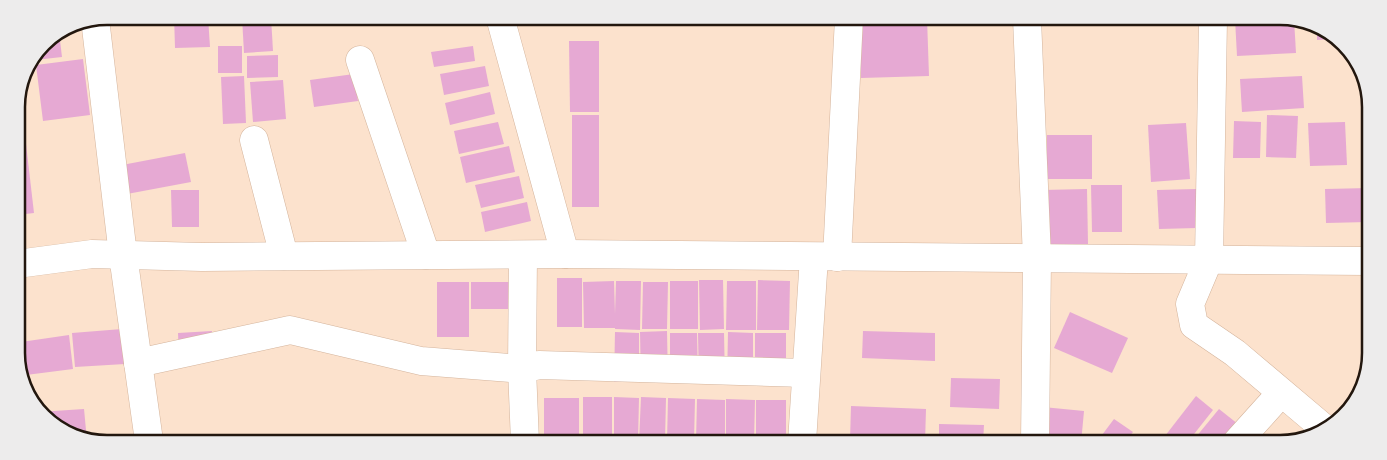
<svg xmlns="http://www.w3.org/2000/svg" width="1387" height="460" font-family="'DejaVu Sans',sans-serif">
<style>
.building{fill:#e6a9d3}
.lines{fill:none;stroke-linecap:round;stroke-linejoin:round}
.minor-casing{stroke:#d4b49c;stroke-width:29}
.minor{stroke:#fff;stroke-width:28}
.rim{fill:none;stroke:#23170e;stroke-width:2.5}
</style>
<rect width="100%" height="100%" fill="#fce2cd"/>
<!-- building -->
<g class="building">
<path d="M174,16L208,17L210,47L175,48Z"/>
<path d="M242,17H271L273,51L244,53Z"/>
<path d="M860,18H927L929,76L861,78Z"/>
<path d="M1235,19H1294L1296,53L1237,56Z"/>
<path d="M1317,27L1331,37V39L1317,40Z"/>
<path d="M59,32L62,57L35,60L43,43Z"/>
<path d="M569,41H599V112H570Z"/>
<rect x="218" y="46" width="24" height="27"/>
<path d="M473,46L475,61L434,67L431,52Z"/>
<path d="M278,55V77L247,78V56Z"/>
<path d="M83,59L90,115L43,121L36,65Z"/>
<path d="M485,66L489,86L444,95L440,74Z"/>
<path d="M354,74L358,101L314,107L310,80Z"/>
<path d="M244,76L246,123L223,124L221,77Z"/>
<path d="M1302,76L1304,108L1242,112L1240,79Z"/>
<path d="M283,80L286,119L253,122L250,82Z"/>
<path d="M490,92L495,114L450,125L445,103Z"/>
<rect x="572" y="115" width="27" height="92"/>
<path d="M1267,115L1298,116L1296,158L1266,157Z"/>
<path d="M1234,121L1261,122L1260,158H1233Z"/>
<path d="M498,122L504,144L459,154L454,131Z"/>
<path d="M1345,122L1347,165L1310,166L1308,123Z"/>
<path d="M1186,123L1190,179L1151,182L1148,125Z"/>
<rect x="1047" y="135" width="45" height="44"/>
<path d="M26,144L34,213L17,215V145Z"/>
<path d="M509,146L515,172L466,183L460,157Z"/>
<path d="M185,153L191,182L127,194L122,165Z"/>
<path d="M519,176L524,198L481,208L475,185Z"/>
<path d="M1091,185H1122V232H1092Z"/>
<path d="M1369,188L1368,222L1326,223L1325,189Z"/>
<path d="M1087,189L1088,244H1043L1042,190Z"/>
<path d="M1196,189L1197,228L1159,229L1157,190Z"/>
<path d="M171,190H199V227H172Z"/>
<path d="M527,202L531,221L485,232L481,212Z"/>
<rect x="557" y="278" width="25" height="49"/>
<path d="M699,280H723L724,329L700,330Z"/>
<path d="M758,280L790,281L789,330H757Z"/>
<path d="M614,281L615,314L616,281H641L640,330L615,329V328H584L583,282Z"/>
<rect x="670" y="281" width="28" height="48"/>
<path d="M727,281H756V330H726Z"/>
<rect x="437" y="282" width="32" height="55"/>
<rect x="471" y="282" width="41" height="27"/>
<path d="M643,282H668L667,329H642Z"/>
<path d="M1070,312L1128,338L1112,373L1054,348Z"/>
<path d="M122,329L125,364L75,367L72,333Z"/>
<path d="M212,331V355L179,356L178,333Z"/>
<path d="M667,331L668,382H641L640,332Z"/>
<path d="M863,331L935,333V361L862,358Z"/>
<path d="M615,332L639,333V382H614Z"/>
<path d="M728,332L753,333V379H727Z"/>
<path d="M670,333H697L698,379H670Z"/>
<path d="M698,333H724L725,382H699Z"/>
<rect x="755" y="333" width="31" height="46"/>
<path d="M69,335L73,369L26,375L21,342Z"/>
<path d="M951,378L1000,379L999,409L950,407Z"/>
<path d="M1196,396L1213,410L1187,443H1174L1165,436Z"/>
<rect x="583" y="397" width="29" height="45"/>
<path d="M614,397L639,398L638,442H614Z"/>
<path d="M641,397L666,398L665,442H639Z"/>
<rect x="544" y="398" width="35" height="44"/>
<path d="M668,398L695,399L694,442H667Z"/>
<path d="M697,399L725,400V442H696Z"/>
<path d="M726,399L755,400L754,442H726Z"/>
<rect x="756" y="400" width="30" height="42"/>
<path d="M851,406L926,409L925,443L850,440Z"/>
<path d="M1043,407L1084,411L1081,443H1040Z"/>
<path d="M84,409L87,441H83L39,412Z"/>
<path d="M1219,409L1243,428L1230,443H1191Z"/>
<path d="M1114,419L1133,432L1124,443H1096Z"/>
<path d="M939,424L984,425L983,443H939Z"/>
</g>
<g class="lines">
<defs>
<g id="minor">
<path d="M500,17L565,254"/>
<path d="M95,19L123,255L149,441"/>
<path d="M1027,19L1037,258L1035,443"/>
<path d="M1213,19L1209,259L1190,304L1194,325L1235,353L1325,429"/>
<path d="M360,60L426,255"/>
<path d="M254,140L284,256"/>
<path d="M523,255L522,369L525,442"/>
<path d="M837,257L849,18"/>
<path d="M17,264L92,254L202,257L565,254L1368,261"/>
<path d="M138,363L290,330L421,361L522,369L539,365L805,373"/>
<path d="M802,442L814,257"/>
<path d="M1236,443L1281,393"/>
</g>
</defs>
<!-- minor casing -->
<use href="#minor" class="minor-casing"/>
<!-- minor -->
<use href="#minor" class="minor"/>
</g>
<!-- crop -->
<path d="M0 0H1387V460H0ZM107 25H1280A82 82 0 0 1 1362 107V353A82 82 0 0 1 1280 435H107A82 82 0 0 1 25 353V107A82 82 0 0 1 107 25Z" fill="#edecec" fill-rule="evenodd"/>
<path class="rim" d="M107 25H1280A82 82 0 0 1 1362 107V353A82 82 0 0 1 1280 435H107A82 82 0 0 1 25 353V107A82 82 0 0 1 107 25Z"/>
</svg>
